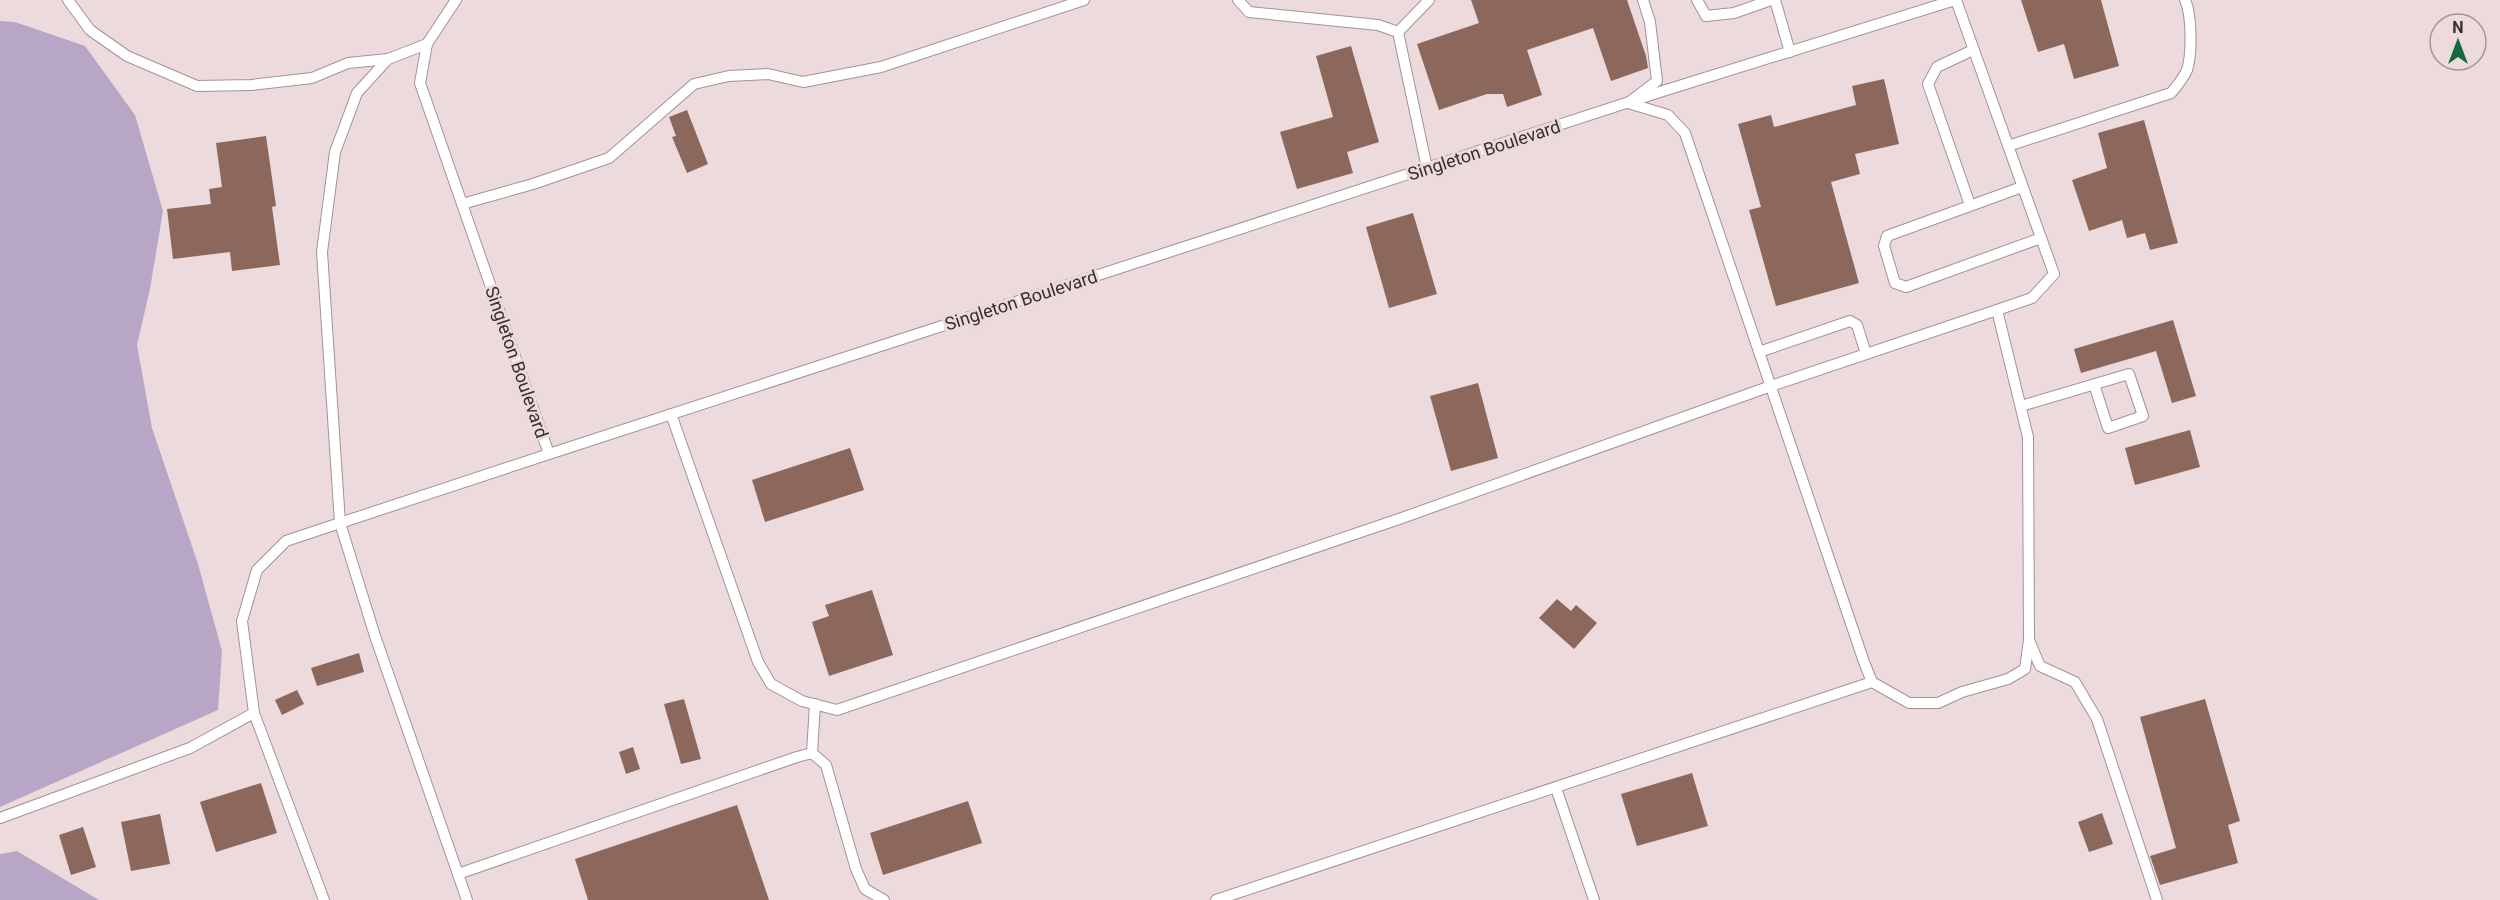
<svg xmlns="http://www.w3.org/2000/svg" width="2500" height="900" font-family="Roboto,sans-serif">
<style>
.water{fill:#b8a6c6}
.building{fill:#8c675c}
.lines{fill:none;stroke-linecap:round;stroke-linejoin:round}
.service-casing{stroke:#a49295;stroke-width:12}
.service{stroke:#fff;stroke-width:10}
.labels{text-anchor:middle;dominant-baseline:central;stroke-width:6;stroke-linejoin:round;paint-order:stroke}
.street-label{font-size:18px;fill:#362f30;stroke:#eddadc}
</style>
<rect width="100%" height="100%" fill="#eddadc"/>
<!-- water -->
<g class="water">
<path d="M0,21L15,22L85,46L135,115L163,211L150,289L137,345L152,428L198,564L222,651L218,710L0,807Z"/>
<path d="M17,851L99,900H0V854Z"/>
</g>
<!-- building -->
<g class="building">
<path d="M1471,0H1627L1646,56L1648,68L1611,81L1593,28L1527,50L1542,95L1507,107L1503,94H1487L1439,110L1417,44L1479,23Z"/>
<path d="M2021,0H2101L2119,66L2074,79L2064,44L2038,52Z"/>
<path d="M1351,46L1379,142L1347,152L1353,173L1297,189L1280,132L1333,117L1316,56Z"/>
<path d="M1884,79L1899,144L1855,154L1860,174L1831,182L1859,283L1776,306L1749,210L1761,207L1738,124L1771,115L1774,127L1856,105L1852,86Z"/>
<path d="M687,110L708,164L687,173L672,137L676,136L669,117Z"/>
<path d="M2144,120L2178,243L2150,250L2145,233L2127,238L2122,220L2089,231L2072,180L2107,168L2098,133Z"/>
<path d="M266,136L276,206L272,207L280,265L232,271L230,252L173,259L167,209L211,204L209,189L222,187L216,143Z"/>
<path d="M1413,213L1437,294L1389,308L1366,227Z"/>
<path d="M2173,320L2196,396L2172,403L2156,351L2081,373L2074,349Z"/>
<path d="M1478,383L1498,458L1451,471L1430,396Z"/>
<path d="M2190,430L2200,467L2135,485L2125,448Z"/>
<path d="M850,448L864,490L765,522L752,480Z"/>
<path d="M872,590L893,655L829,676L812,622L829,616L825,605Z"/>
<path d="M1557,599L1571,611L1576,605L1597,623L1574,649L1539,618Z"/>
<path d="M359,653L364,672L317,686L311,668Z"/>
<path d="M297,690L304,704L282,715L275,700Z"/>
<path d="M684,699L701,759L681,764L664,704Z"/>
<path d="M2205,699L2240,821L2228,825L2238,863L2160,885L2150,856L2176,848L2140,717Z"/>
<path d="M633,747L640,769L626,774L619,752Z"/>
<path d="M1692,773L1708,826L1637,846L1621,794Z"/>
<path d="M261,783L277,833L216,852L200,802Z"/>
<path d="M968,801L982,843L883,875L870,833Z"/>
<path d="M737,805L769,900H588L575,859Z"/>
<path d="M2102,813L2113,844L2089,852L2078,822Z"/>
<path d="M160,814L170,864L131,871L121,822Z"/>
<path d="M83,827L96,867L71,875L59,835Z"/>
</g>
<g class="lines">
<defs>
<g id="service">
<path d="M68,0L90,30L127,56L197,86L251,85L312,78L348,63L388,59"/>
<path d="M456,0L427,44L420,83L549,454L1663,91L1955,0"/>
<path d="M1238,0L1249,12L1378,25L1398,32L1427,168"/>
<path d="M1643,0L1650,22L1657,81L1628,103L1668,115L1685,133L1864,662L1872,682L1909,703H1938L1962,692L2008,679L2025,669L2029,640"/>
<path d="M1697,0L1706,16L1734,13L1771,0"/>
<path d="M1775,0L1790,52"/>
<path d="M1956,0L2054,274L2032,298L1997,310L2028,437L2029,640L2040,666L2075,682L2097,719L2157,900"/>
<path d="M1398,32L1429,0"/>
<path d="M2008,146L2171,93C2177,86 2183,79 2187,70C2192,54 2192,15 2185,0"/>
<path d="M2022,187L1887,236L1884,246L1895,283L1906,287L2041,238"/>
<path d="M462,204L533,184L609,158L694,84L729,76L768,74L803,82L881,67L1084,0"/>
<path d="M1970,205L1928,84L1937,67L1973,50"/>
<path d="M1759,352L1850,321L1857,325L1866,354"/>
<path d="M2021,406L2129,374L2143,416L2108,428L2094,384"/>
<path d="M671,414L758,662L771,684L802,701L837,710L1399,519L1771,386L1997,310"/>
<path d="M254,713L324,900"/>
<path d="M812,753L815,704"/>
<path d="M1556,788L1594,900"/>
<path d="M0,818L190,748L254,713L242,621L257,570L286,541L340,523L322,252L335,152L357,93L388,59L427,44"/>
<path d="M458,874L797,757L812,753L826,765L856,869L865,889L884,900"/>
<path d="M467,900L375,636L340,523L549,454"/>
<path d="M1216,900L1872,682"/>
</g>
</defs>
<!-- service casing -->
<use href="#service" class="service-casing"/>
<!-- service -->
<use href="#service" class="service"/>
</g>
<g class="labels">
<!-- street labels -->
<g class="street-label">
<text transform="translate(1484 150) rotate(-18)">Singleton Boulevard</text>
<text transform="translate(1021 300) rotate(-18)">Singleton Boulevard</text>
<text transform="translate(517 362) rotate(71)">Singleton Boulevard</text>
</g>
</g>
<!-- north arrow -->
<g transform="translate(2458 42)"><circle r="28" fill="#eddadc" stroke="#a49697" stroke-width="1.5"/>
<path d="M0-4.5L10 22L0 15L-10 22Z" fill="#16693a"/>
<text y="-9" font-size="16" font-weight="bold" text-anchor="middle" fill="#362f30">N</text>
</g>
</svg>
